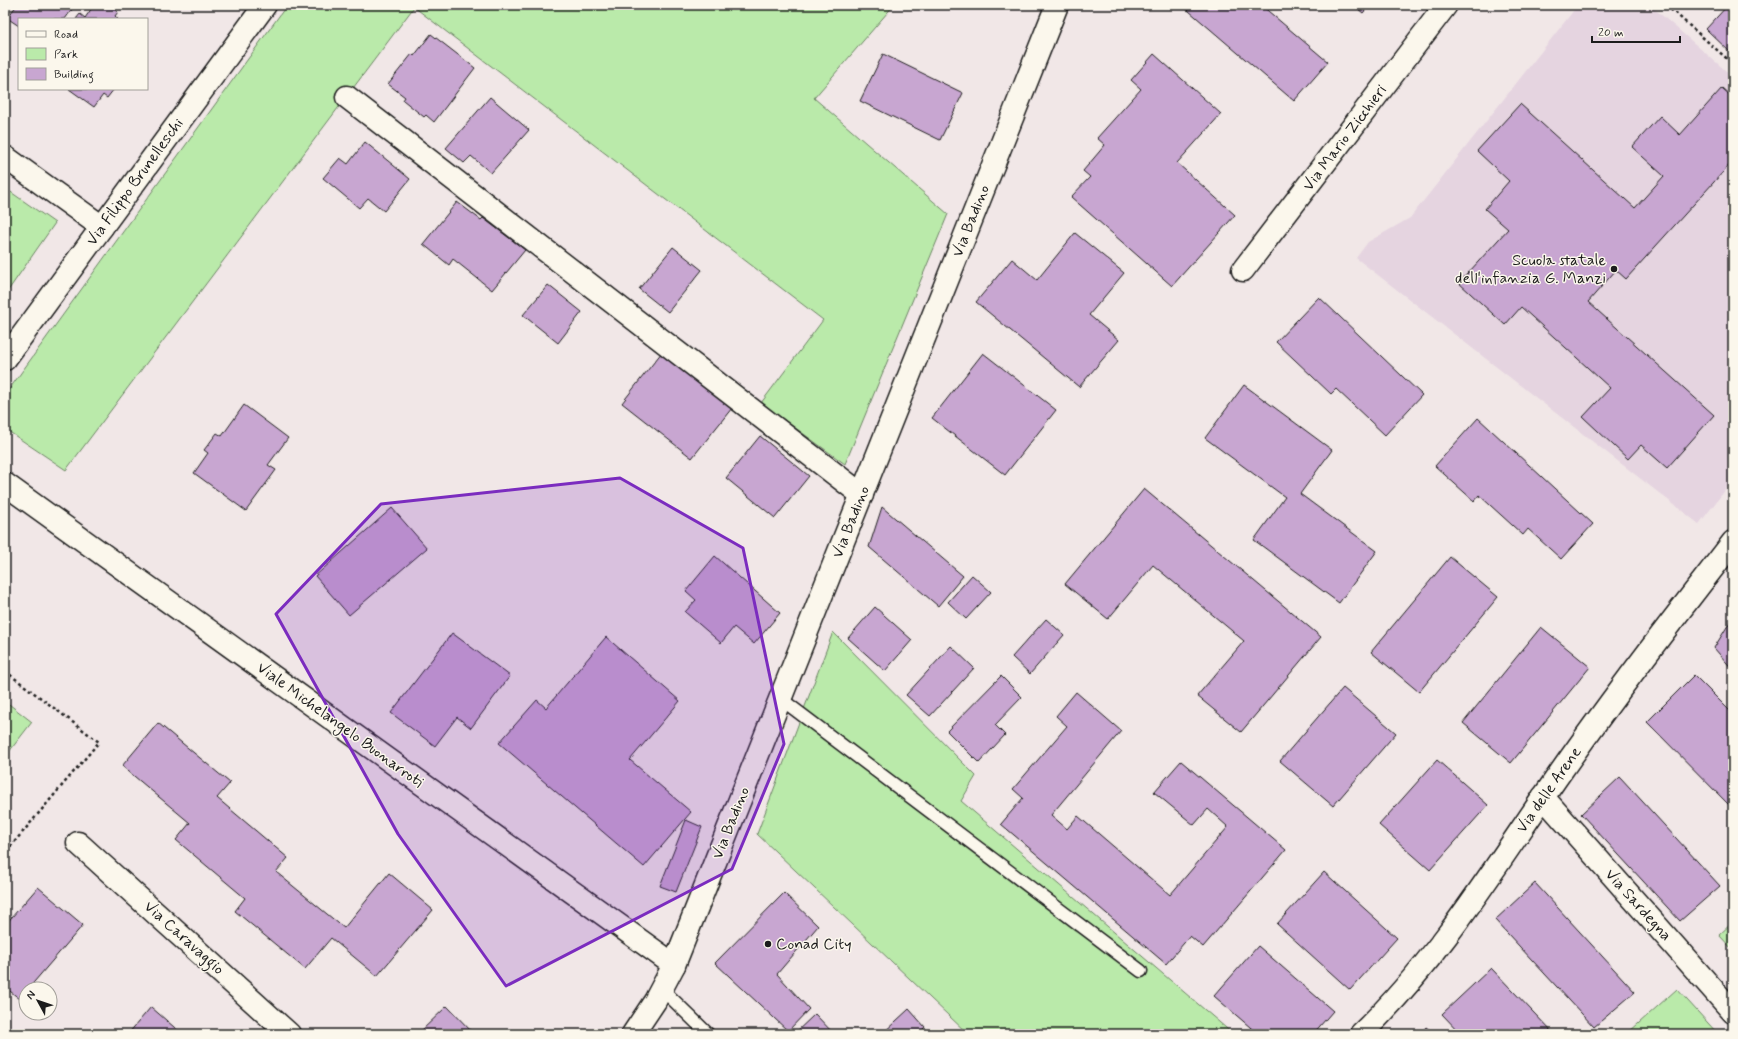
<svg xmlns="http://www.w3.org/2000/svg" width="1738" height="1039" font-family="Mynerve,sans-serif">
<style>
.built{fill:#e5d4e0}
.green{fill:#baeaaa;stroke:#6b8363}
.building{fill:#c8a6d1;stroke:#1c1c1c}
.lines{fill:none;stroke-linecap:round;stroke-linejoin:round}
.service-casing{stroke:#1c1c1c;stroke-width:15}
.minor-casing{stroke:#1c1c1c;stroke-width:25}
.tertiary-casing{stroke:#1c1c1c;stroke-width:25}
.path{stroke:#1c1c1c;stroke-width:2.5;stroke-dasharray:3 3;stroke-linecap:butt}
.service{stroke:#fbf7ec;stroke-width:12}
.minor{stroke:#fbf7ec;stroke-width:22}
.tertiary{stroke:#fbf7ec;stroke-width:22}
.marked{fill:#7b2cbf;fill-opacity:0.2;stroke:#7b2cbf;stroke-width:3;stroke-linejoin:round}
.poi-dot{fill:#1c1c1c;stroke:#fbf7ec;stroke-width:1.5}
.labels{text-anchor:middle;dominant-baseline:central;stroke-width:3;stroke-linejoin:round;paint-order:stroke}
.street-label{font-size:16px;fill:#1c1c1c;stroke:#fbf7ec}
.poi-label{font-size:16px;fill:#1c1c1c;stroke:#fbf7ec;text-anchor:end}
</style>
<rect width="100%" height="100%" fill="#f1e7e7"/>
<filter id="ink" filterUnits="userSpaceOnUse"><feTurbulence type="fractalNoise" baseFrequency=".025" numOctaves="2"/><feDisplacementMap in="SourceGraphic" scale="8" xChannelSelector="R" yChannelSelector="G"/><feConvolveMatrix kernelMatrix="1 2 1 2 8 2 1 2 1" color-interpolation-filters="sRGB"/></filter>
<g filter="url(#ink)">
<!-- built -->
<path class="built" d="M1578,5H1650L1733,77V480L1699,524L1356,258L1368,242L1410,218Z"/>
<!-- green -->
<g class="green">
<path d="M287,5H894L814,98L948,214L845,464L761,403L823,320L414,7L66,470L5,429V395Z"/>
<path d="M5,188L55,223L5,295Z"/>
<path d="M833,632L976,776L961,801L1233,1034H968L757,834Z"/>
<path d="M5,701L32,722L5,757Z"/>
<path d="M1733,922V950L1719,935Z"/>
<path d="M1677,989L1718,1034H1631L1629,1032Z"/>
</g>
<!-- building -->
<g class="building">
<path d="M17,5H75L65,19H19V26L7,18Z"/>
<path d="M94,5H109L118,12L115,16L118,19H76L80,14L85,18Z"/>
<path d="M1182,5H1261L1328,62L1294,101Z"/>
<path d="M1353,5H1370L1363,13Z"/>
<path d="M1728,5H1733V55L1706,29Z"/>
<path d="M431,34L475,68L434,122L426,115L424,117L403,100L405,97L388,84L412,54L414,56Z"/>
<path d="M883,54L963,93L940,140L860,101Z"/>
<path d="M1154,54L1221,114L1177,163L1235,215L1172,286L1071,197L1090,177L1083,171L1105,145L1097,138L1141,89L1131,80Z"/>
<path d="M1722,88L1733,98V161L1626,279L1616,270L1588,302L1714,415L1667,468L1641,445L1628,459L1583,417L1610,388L1521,307L1505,325L1459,283L1508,229L1485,209L1509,181L1477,151L1520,104L1635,208L1664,176L1632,147L1660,116L1680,135Z"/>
<path d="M69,89H114L107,98L103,95L94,107Z"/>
<path d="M490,97L529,130L491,173L471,156L464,163L446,148Z"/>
<path d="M365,142L410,179L384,211L368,198L359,208L323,178L340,158L348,164Z"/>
<path d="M457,202L481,220L483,218L525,250L492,290L453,259L449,265L423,244Z"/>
<path d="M1075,233L1124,273L1089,315L1119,340L1079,387L976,302L1012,259L1037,280Z"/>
<path d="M673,247L702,270L668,312L639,289Z"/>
<path d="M548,285L582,312L558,343L523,315Z"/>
<path d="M1319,297L1422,395L1385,435L1336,389L1331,394L1276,342Z"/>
<path d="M662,352L732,408L692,458L622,403Z"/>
<path d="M983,353L1056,410L1005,475L932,418Z"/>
<path d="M1244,385L1332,450L1300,494L1377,551L1339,603L1254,540L1285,497L1205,438Z"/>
<path d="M244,405L288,438L268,465L276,470L246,511L194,473L208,453L204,450L217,433L222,436Z"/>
<path d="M1478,418L1593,524L1561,559L1528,529L1523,535L1479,495L1474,501L1435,466Z"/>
<path d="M760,436L809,476L775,518L726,478Z"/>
<path d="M1144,489L1321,637L1241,732L1197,696L1244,641L1153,565L1108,619L1065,584Z"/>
<path d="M882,507L963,576L938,606L869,547Z"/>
<path d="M392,508L427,548L349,615L315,576Z"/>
<path d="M715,556L780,613L754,644L734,627L721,643L685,612L696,600L686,591Z"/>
<path d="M1450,557L1498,597L1419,692L1371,652Z"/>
<path d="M972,575L991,592L966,619L948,602Z"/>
<path d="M875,607L912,640L885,671L848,638Z"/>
<path d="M1046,619L1064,635L1030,674L1012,657Z"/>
<path d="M1733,621V670L1714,648L1730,622Z"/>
<path d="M1541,627L1590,667L1511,763L1463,723Z"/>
<path d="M452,633L510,676L471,728L457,717L435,746L391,713Z"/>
<path d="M606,637L680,701L630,760L691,812L644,867L499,743L537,700L546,708Z"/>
<path d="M951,646L974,668L930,716L906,695Z"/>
<path d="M1694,675L1733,714V809L1647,722Z"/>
<path d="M1001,676L1022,697L995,725L1005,735L979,763L947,731Z"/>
<path d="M1343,688L1396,733L1333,806L1280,761Z"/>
<path d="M1076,692L1121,731L1051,815L1067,829L1078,816L1170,895L1228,827L1208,809L1194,825L1154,792L1181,761L1286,850L1203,947L1190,936L1166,964L1001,824L1023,798L1013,789L1067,726L1056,716Z"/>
<path d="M158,723L230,783L217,798L288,858L276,872L344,928L389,873L433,910L377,976L331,938L305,969L235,911L245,898L176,840L190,823L122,766Z"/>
<path d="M1437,760L1488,805L1430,870L1379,825Z"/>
<path d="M1620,777L1720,886L1680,921L1581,814Z"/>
<path d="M686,820L702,827L676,892L660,886Z"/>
<path d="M1324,872L1397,938L1350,990L1277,924Z"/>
<path d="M1535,883L1635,992L1594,1027L1495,920Z"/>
<path d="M38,887L83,925L28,989H26V992L20,999L6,988L5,989V925Z"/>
<path d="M784,893L818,926L777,974L809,1009L788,1031L715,963Z"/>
<path d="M1258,946L1333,1011L1313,1034H1258L1214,996Z"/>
<path d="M1491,968L1554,1034H1461L1442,1014Z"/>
<path d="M447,1006L474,1034H418Z"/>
<path d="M151,1007L182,1034H128Z"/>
<path d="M909,1009L925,1027L921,1031L924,1034H882Z"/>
<path d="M815,1014L834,1034H794Z"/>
<path d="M1426,1027L1435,1034H1420Z"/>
</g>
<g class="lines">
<defs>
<g id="service">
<path d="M781,699L1141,971"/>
<path d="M662,989L708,1034"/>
</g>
<g id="minor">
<path d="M347,97L862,495"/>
<path d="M5,157L102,227"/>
<path d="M1243,270L1446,5"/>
<path d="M5,359L265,5"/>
<path d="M5,484L674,965"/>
<path d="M1543,797L1733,1012"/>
<path d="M78,843L289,1034"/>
<path d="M1361,1034C1441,957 1497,863 1560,773C1615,694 1674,618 1733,542"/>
</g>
<path id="tertiary" d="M633,1034L655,1001L674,965L1057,5"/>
</defs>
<!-- service casing -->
<use href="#service" class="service-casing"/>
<!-- minor casing -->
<use href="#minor" class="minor-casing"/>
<!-- tertiary casing -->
<use href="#tertiary" class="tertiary-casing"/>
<!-- path -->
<g class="path">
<path d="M1666,5L1733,64"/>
<path d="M5,671L99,742L5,853"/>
</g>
<!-- service -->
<use href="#service" class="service"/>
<!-- minor -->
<use href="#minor" class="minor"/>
<!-- tertiary -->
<use href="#tertiary" class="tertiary"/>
</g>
</g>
<!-- marked area -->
<path class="marked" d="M620,478L743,548L784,744L732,869L506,986L398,834L276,614L381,504Z"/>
<!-- markers -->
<g class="poi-dot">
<circle cx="1614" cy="269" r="4"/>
<circle cx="768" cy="944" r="4"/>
</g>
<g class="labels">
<!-- street labels -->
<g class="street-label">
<text transform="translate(1345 138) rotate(-53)">Via Mario Zicchieri</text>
<text transform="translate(135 182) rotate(-54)">Via Filippo Brunelleschi</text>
<text transform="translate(971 221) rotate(-68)">Via Badino</text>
<text transform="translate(851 522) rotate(-68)">Via Badino</text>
<text transform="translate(340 725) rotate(36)">Viale Michelangelo Buonarroti</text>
<text transform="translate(1549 790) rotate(-55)">Via delle Arene</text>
<text transform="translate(731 823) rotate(-68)">Via Badino</text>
<text transform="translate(1638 905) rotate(48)">Via Sardegna</text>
<text transform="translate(184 938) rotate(42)">Via Caravaggio</text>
</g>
<!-- poi labels -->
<g class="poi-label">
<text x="1606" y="260">Scuola statale<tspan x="1606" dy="18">dell'infanzia G. Manzi</tspan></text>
<text x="776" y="944" text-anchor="start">Conad City</text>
</g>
</g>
<!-- margin -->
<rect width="1738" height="1039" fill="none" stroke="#fbf7ec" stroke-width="20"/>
<rect x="10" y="10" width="1718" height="1019" fill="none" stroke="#1c1c1c" stroke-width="1.5" filter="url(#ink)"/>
<!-- legend -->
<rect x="18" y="18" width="130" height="72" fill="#fbf7ec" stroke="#a29f99"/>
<rect x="26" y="31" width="20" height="6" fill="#fbf7ec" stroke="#a29f99"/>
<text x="54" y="38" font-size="12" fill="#1c1c1c">Road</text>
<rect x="26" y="48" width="20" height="12" fill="#baeaaa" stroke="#a29f99"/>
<text x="54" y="58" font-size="12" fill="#1c1c1c">Park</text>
<rect x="26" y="68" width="20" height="12" fill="#c8a6d1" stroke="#a29f99"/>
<text x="54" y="78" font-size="12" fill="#1c1c1c">Building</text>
<!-- north arrow -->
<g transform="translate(38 1001) rotate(310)"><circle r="19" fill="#fbf7ec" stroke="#a29f99"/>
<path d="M0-3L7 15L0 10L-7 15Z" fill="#1c1c1c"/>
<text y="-6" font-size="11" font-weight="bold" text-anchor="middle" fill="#1c1c1c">N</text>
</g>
<!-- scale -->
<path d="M1592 36v6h88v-6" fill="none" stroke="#1c1c1c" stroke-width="2"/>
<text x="1598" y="36" font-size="12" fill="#1c1c1c" stroke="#fbf7ec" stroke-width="3" paint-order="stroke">20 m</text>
</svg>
